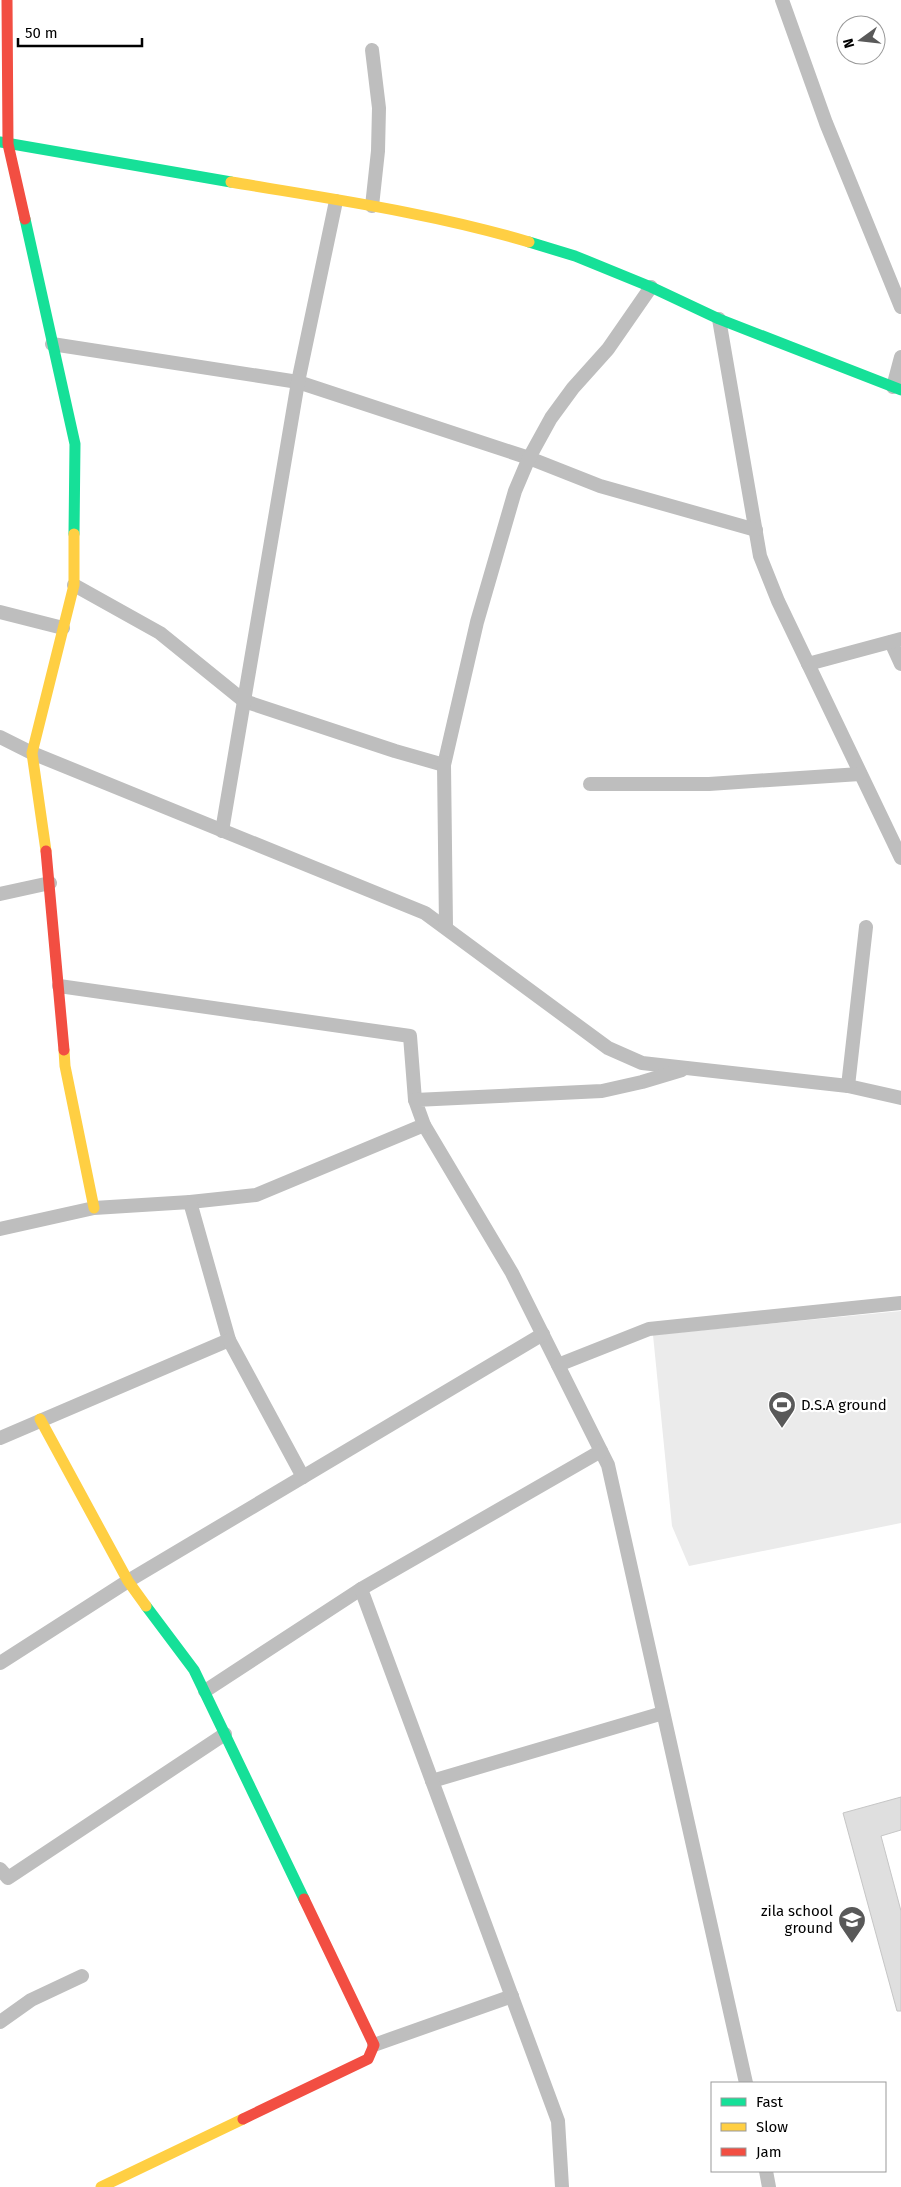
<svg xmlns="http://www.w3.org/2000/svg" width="901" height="2187" font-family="'Fira Sans',sans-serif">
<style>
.green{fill:#ebebeb}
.building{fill:#dfdfdf;stroke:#c6c6c6}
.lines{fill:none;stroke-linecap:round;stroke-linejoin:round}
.street{stroke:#bebebe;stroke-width:14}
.fast{stroke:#16e098;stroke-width:11}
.slow{stroke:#ffcf43;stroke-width:11}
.jam{stroke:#f24e42;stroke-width:11}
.labels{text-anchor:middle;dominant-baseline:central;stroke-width:4.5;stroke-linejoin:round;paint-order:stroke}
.poi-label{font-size:15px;fill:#000;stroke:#fff;text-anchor:start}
</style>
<rect width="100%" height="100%" fill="#fff"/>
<!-- green -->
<path class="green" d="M901,1311V1523L689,1566L672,1526L653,1335Z"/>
<!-- building -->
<path class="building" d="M901,1797V1830L881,1836L901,1911V2011H897L843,1813Z"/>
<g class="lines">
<!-- street -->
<g class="street">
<path d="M782,0L826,123L901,307"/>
<path d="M372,206L378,151L379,108L372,50"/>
<path d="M719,319L760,556L778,601L901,858"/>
<path d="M52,344L298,382L529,458L600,486L756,530"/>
<path d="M893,387L901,357"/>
<path d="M74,585L160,633L244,701L395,751L444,765L477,622L515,491L529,458L551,418L573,388L608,349L651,287"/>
<path d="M0,612L63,628"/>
<path d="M891,642L901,664"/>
<path d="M808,664L901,639"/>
<path d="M0,737L32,753L425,913L608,1048L642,1063L848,1086L901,1098"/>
<path d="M444,765L446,927"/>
<path d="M590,784H709L860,774"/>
<path d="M222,831L298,382L336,201"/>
<path d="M0,894L50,883"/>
<path d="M59,986L410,1036L415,1100"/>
<path d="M848,1086L866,927"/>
<path d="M424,1125L512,1273L608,1465L746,2083"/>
<path d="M190,1202L256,1195L424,1125L415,1100L602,1091L642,1082L682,1070"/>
<path d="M0,1229L94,1208L190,1202L229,1340L0,1438"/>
<path d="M229,1340L303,1477"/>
<path d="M558,1365L649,1329L901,1303"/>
<path d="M0,1663L128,1581L543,1334"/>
<path d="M205,1691L361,1589"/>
<path d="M432,1781L663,1713"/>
<path d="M0,1869L8,1878L225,1734"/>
<path d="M0,2022L31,2000L82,1976"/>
<path d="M374,2045L512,1996"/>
<path d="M766,2171L769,2187"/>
<path d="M562,2187L558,2121L361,1589L601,1451"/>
</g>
<!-- fast -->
<g class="fast">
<path d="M0,142L231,182"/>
<path d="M25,219L75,444L74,534"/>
<path d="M529,242L575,256L651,287L719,319L901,390"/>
<path d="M146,1606L194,1670L304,1899"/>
</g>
<!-- slow -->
<g class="slow">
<path d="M231,182C331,199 432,213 529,242"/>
<path d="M46,851L32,753L74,585V534"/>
<path d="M64,1050L65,1066L94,1208"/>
<path d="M40,1419L128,1581L146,1606"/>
<path d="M101,2187L243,2119"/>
</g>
<!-- jam -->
<g class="jam">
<path d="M7,0L8,144L25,219"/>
<path d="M46,851L64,1050"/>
<path d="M243,2119L368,2059L374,2045L304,1899"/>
</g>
</g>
<!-- icons -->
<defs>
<symbol id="stadium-pin" viewBox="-11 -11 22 30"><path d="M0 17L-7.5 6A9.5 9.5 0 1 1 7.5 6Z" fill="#595959" stroke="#fff"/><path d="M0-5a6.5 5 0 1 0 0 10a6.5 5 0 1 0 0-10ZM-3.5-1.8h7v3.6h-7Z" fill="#fff"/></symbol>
<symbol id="school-pin" viewBox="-11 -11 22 30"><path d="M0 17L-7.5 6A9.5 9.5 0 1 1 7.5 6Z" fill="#595959" stroke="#fff"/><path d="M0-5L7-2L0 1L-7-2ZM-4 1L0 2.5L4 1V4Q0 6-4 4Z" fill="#fff"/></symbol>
</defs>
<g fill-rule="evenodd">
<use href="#stadium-pin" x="766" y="1389" width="32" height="43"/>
<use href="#school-pin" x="836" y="1904" width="32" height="43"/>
</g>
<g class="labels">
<!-- poi labels -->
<g class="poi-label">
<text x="801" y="1405">D.S.A ground</text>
<text x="833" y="1911" text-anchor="end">zila school<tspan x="833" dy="17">ground</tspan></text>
</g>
</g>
<!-- legend -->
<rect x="711" y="2082" width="175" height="90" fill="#ffffff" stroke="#999999"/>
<rect x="721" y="2098" width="25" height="8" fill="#16e098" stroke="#999999"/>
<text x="756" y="2107" font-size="15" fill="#000000">Fast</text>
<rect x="721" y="2123" width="25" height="8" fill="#ffcf43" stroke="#999999"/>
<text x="756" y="2132" font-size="15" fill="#000000">Slow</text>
<rect x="721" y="2148" width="25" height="8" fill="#f24e42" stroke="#999999"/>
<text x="756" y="2157" font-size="15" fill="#000000">Jam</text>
<!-- north arrow -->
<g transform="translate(861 40) rotate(255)"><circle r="24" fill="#ffffff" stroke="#999999"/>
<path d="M0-4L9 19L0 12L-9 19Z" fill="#595959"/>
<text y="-8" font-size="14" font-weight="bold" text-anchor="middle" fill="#000000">N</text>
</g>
<!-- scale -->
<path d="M18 38v8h124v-8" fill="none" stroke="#000000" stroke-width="2.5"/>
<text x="25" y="38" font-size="15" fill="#000000" stroke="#ffffff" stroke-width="4" paint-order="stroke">50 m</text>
</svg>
